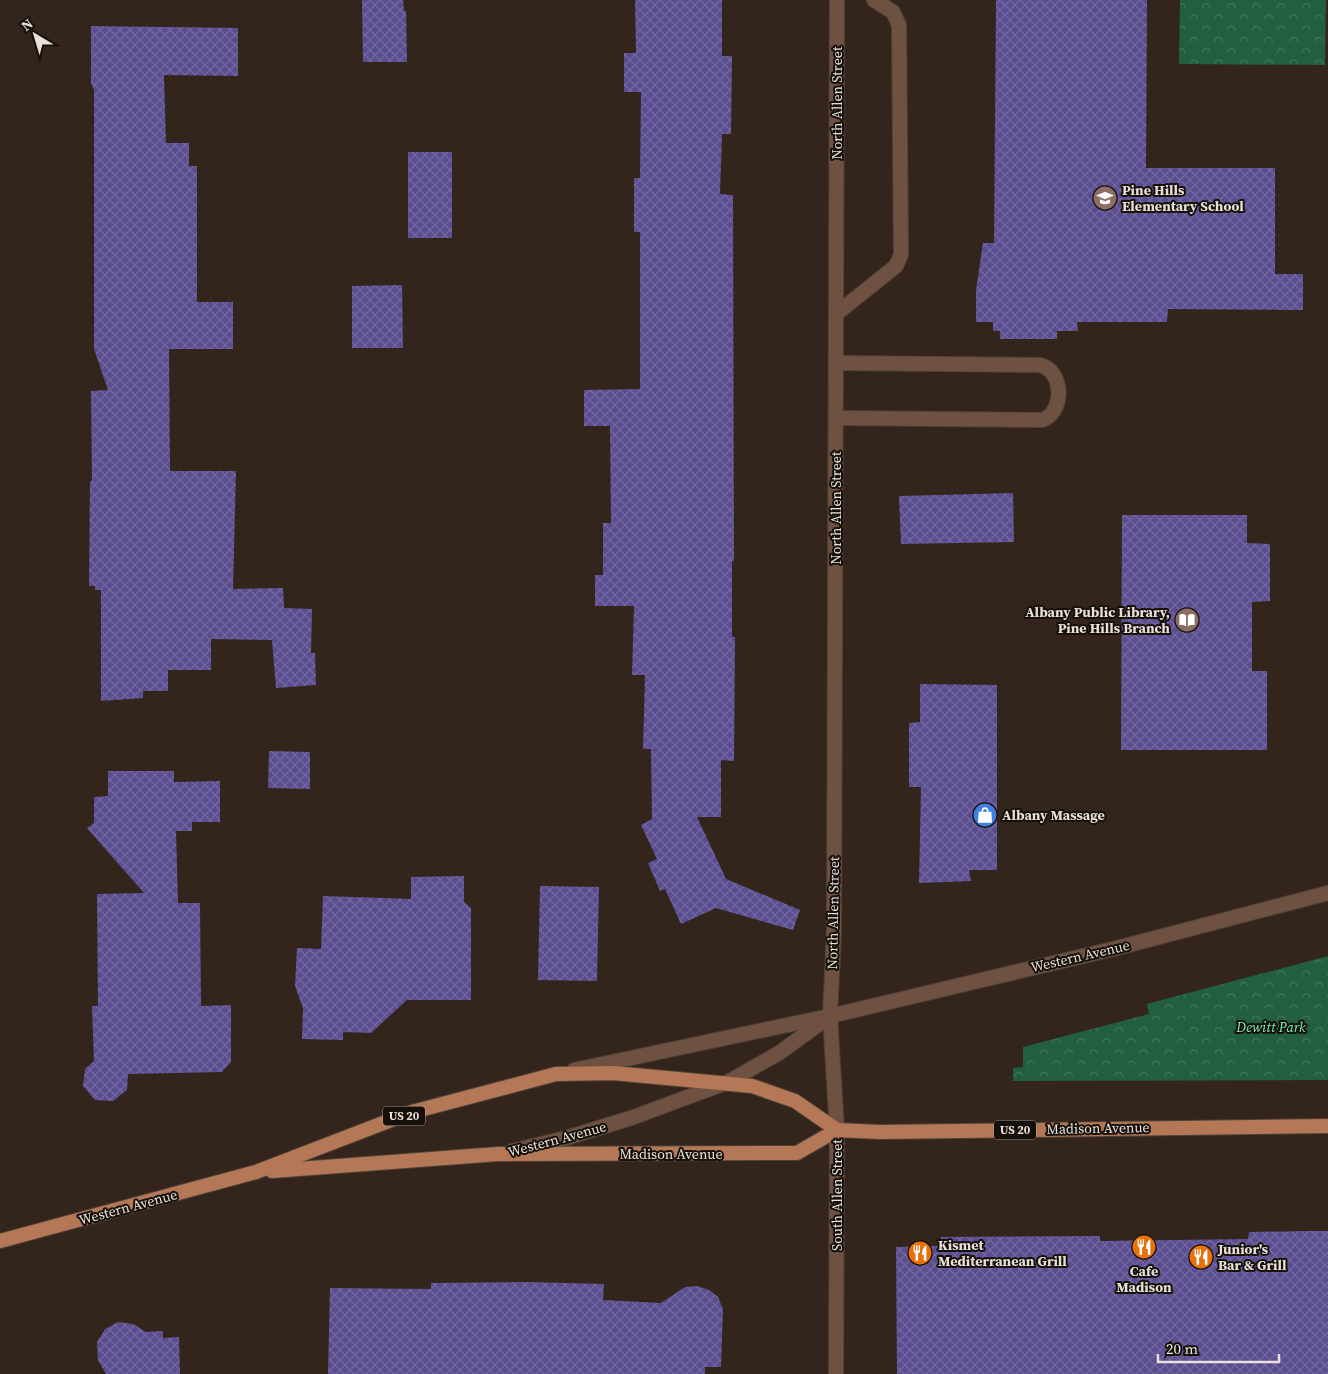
<svg xmlns="http://www.w3.org/2000/svg" width="1328" height="1374" font-family="'Source Serif 4',serif">
<style>
.forest{fill:url(#forest-crowns)}
.building{fill:url(#building-cross-hatch)}
.lines{fill:none;stroke-linecap:round;stroke-linejoin:round}
.service-casing{stroke:#50433a;stroke-width:16}
.minor-casing{stroke:#50433a;stroke-width:16}
.tertiary-casing{stroke:#50433a;stroke-width:16}
.primary-casing{stroke:#50433a;stroke-width:16}
.service{stroke:#6f5142;stroke-width:14}
.minor{stroke:#6f5142;stroke-width:14}
.tertiary{stroke:#6f5142;stroke-width:14}
.primary{stroke:#b47857;stroke-width:14}
.labels{text-anchor:middle;dominant-baseline:central;stroke-width:4;stroke-linejoin:round;paint-order:stroke}
.shield{fill:#16100b;stroke:#aaa29c;stroke-width:1}
.shield-label{font-size:12px;font-weight:bold;fill:#eae0da}
.street-label{font-size:14px;fill:#eae0da;stroke:#16100b}
.poi-label{font-size:14px;font-weight:bold;fill:#eae0da;stroke:#16100b;text-anchor:start}
.park-label{font-size:14px;font-style:italic;fill:#7ef2b7;stroke:#16100b}
</style>
<defs>
<pattern id="forest-crowns" width="20" height="18" patternUnits="userSpaceOnUse" patternTransform="scale(1.25)"><rect width="20" height="18" fill="#225f42"/><path d="M2 6a3 3 0 1 1 6 0M12 15a3 3 0 1 1 6 0" fill="none" stroke="#42765d"/></pattern>
<pattern id="building-cross-hatch" width="8" height="8" patternUnits="userSpaceOnUse" patternTransform="scale(1.25)"><rect width="8" height="8" fill="#5a4e90"/><path d="M0 0l8 8M0 8l8-8" fill="none" stroke="#72679f"/></pattern>
</defs>
<rect width="100%" height="100%" fill="#33251b"/>
<!-- forest -->
<g class="forest">
<path d="M1180,0H1326L1325,65L1179,64Z"/>
<path d="M1328,956V1080L1013,1081V1068L1023,1067V1047L1149,1014L1147,1004Z"/>
</g>
<!-- building -->
<g class="building">
<path d="M362,0H403L404,11H406L407,62H363Z"/>
<path d="M635,0H722V56H732L731,134H722L720,194L733,195L734,561H732V637H735L734,761L721,760V817H697L726,879L800,910L793,930L716,908L681,924L665,889L660,891L648,863L657,859L641,825L652,819L651,749H643L645,675H632L634,606H595V575H603V523H611L610,426H584V390L640,389V232H634V178H640L641,92H624V53H636Z"/>
<path d="M996,0H1147L1146,168H1275V274H1303V310L1168,309L1167,322H1077L1078,331H1057V339H1000V331H993V322H976V290L983,243H994Z"/>
<path d="M91,26L238,28V76L164,75L166,143H189V166H197V302H233V349H169L170,471H236L233,589L283,588L284,608L312,609L311,653H315L316,685L276,688L272,640L211,639V670H168V691H143V698L101,701V590H95V586H89L90,482L92,480L91,391L108,390L94,349V90L91,83Z"/>
<rect x="408" y="152" width="44" height="86"/>
<path d="M402,285L403,348H352V286Z"/>
<path d="M1013,493L1014,542L901,544L899,496Z"/>
<path d="M1122,515H1247V543L1270,544V601L1252,602V671H1267V750H1121Z"/>
<path d="M920,684L997,685V870H969L971,881L919,883L921,787H909V723L920,722Z"/>
<path d="M269,751L310,752V789L268,788Z"/>
<path d="M108,771H174V782L220,781V822H192V831H176L178,903H200L201,1006L231,1005V1062L222,1072L128,1074L127,1090L113,1101L95,1100L83,1086L85,1069L94,1061L92,1006H98L97,894L144,893L87,828L94,823V797L108,796Z"/>
<path d="M464,876V902L471,908V1000H407L371,1033L343,1032V1040L302,1039L303,1008L295,986L297,948L321,949L323,896L411,899V877Z"/>
<path d="M540,886L599,887L597,981L538,980Z"/>
<path d="M1307,1231H1328V1374H897L896,1247L941,1246V1237L1100,1236V1241L1248,1239L1249,1232Z"/>
<path d="M527,1282L604,1284L603,1300L661,1303L685,1287L697,1286L709,1290L718,1297L723,1309L721,1367H705V1374H328L330,1288L431,1289V1283Z"/>
<path d="M118,1322L133,1324L146,1332L163,1331V1338L179,1337L180,1374H106L98,1360L97,1342L105,1329Z"/>
</g>
<g class="lines">
<defs>
<g id="service">
<path d="M836,314L896,266L901,255L899,25L893,12L874,0"/>
<path d="M836,363L1039,365C1064,369 1065,413 1042,420L837,418"/>
</g>
<path id="minor" d="M836,1374L837,1130"/>
<g id="tertiary">
<path d="M837,0L834,932L830,1016L837,1130"/>
<path d="M574,1070L830,1016L1117,948L1328,893"/>
<path d="M512,1151L566,1138L634,1117L728,1082L779,1053L826,1019"/>
</g>
<g id="primary">
<path d="M272,1171L498,1154L797,1153L837,1130"/>
<path d="M0,1241L256,1172L412,1112L556,1074L613,1073L752,1086L795,1101L837,1130L880,1132L1328,1126"/>
</g>
</defs>
<!-- service casing -->
<use href="#service" class="service-casing"/>
<!-- minor casing -->
<use href="#minor" class="minor-casing"/>
<!-- tertiary casing -->
<use href="#tertiary" class="tertiary-casing"/>
<!-- primary casing -->
<use href="#primary" class="primary-casing"/>
<!-- service -->
<use href="#service" class="service"/>
<!-- minor -->
<use href="#minor" class="minor"/>
<!-- tertiary -->
<use href="#tertiary" class="tertiary"/>
<!-- primary -->
<use href="#primary" class="primary"/>
</g>
<!-- icons -->
<defs>
<symbol id="school-disc" viewBox="-11 -11 22 22"><circle r="9.5" fill="#8d6e63" stroke="#16100b"/><path d="M0-5L7-2L0 1L-7-2ZM-4 1L0 2.5L4 1V4Q0 6-4 4Z" fill="#fff"/></symbol>
<symbol id="library-disc" viewBox="-11 -11 22 22"><circle r="9.5" fill="#8d6e63" stroke="#16100b"/><path d="M-6-4Q-3-5.5-.7-3.5V5Q-3 3-6 4ZM6-4Q3-5.5 .7-3.5V5Q3 3 6 4Z" fill="#fff"/></symbol>
<symbol id="shop-disc" viewBox="-11 -11 22 22"><circle r="9.5" fill="#3f7fe0" stroke="#16100b"/><path d="M-5-2.5h2.3a2.7 3.5 0 0 1 5.4 0H5L5.5 6h-11ZM-1.5-2.5h3a1.5 2.3 0 0 0-3 0Z" fill="#fff"/></symbol>
<symbol id="restaurant-disc" viewBox="-11 -11 22 22"><circle r="9.5" fill="#e8710a" stroke="#16100b"/><path d="M-5-6h1v4h1v-4h1v4h1v-4h1v5L-1.5 .5V6h-2V.5L-5-1ZM5-6V6H3V1.5H1.5Q1.5-4 5-6Z" fill="#fff"/></symbol>
</defs>
<g fill-rule="evenodd">
<use href="#school-disc" x="1091" y="184" width="28" height="28"/>
<use href="#library-disc" x="1173" y="606" width="28" height="28"/>
<use href="#shop-disc" x="971" y="801" width="28" height="28"/>
<use href="#restaurant-disc" x="1130" y="1233" width="28" height="28"/>
<use href="#restaurant-disc" x="906" y="1239" width="28" height="28"/>
<use href="#restaurant-disc" x="1187" y="1243" width="28" height="28"/>
</g>
<g class="labels">
<!-- shield labels -->
<g class="shield">
<rect x="383" y="1106.5" width="42" height="19" rx="4"/>
<rect x="994" y="1120.5" width="42" height="19" rx="4"/>
</g>
<g class="shield-label">
<text x="404" y="1116">US 20</text>
<text x="1015" y="1130">US 20</text>
</g>
<!-- street labels -->
<g class="street-label">
<text transform="translate(837 103) rotate(-90)">North Allen Street</text>
<text transform="translate(836 508) rotate(-90)">North Allen Street</text>
<text transform="translate(833 913) rotate(-89)">North Allen Street</text>
<text transform="translate(1080 956) rotate(-13)">Western Avenue</text>
<text transform="translate(1098 1128) rotate(-1)">Madison Avenue</text>
<text transform="translate(557 1139) rotate(-15)">Western Avenue</text>
<text x="671" y="1154">Madison Avenue</text>
<text transform="translate(837 1195) rotate(-90)">South Allen Street</text>
<text transform="translate(128 1207) rotate(-15)">Western Avenue</text>
</g>
<!-- poi labels -->
<g class="poi-label">
<text x="1122" y="190">Pine Hills<tspan x="1122" dy="16">Elementary School</tspan></text>
<text x="1170" y="612" text-anchor="end">Albany Public Library,<tspan x="1170" dy="16">Pine Hills Branch</tspan></text>
<text x="1002" y="815">Albany Massage</text>
<text x="938" y="1245">Kismet<tspan x="938" dy="16">Mediterranean Grill</tspan></text>
<text x="1218" y="1249">Junior's<tspan x="1218" dy="16">Bar &amp; Grill</tspan></text>
<text x="1144" y="1271" text-anchor="middle">Cafe<tspan x="1144" dy="16">Madison</tspan></text>
</g>
<!-- park labels -->
<g class="park-label">
<text x="1271" y="1027">Dewitt Park</text>
</g>
</g>
<!-- north arrow -->
<g transform="translate(35 35) rotate(322)" stroke="#16100b" stroke-width="4" paint-order="stroke">
<path d="M0-4L9 19L0 12L-9 19Z" fill="#eae0da"/>
<text y="-8" font-size="14" font-weight="bold" text-anchor="middle" fill="#eae0da">N</text>
</g>
<!-- scale -->
<path d="M1158 1354v8h121v-8" fill="none" stroke="#eae0da" stroke-width="2.5"/>
<text x="1166" y="1354" font-size="15" fill="#eae0da" stroke="#16100b" stroke-width="4" paint-order="stroke">20 m</text>
</svg>
